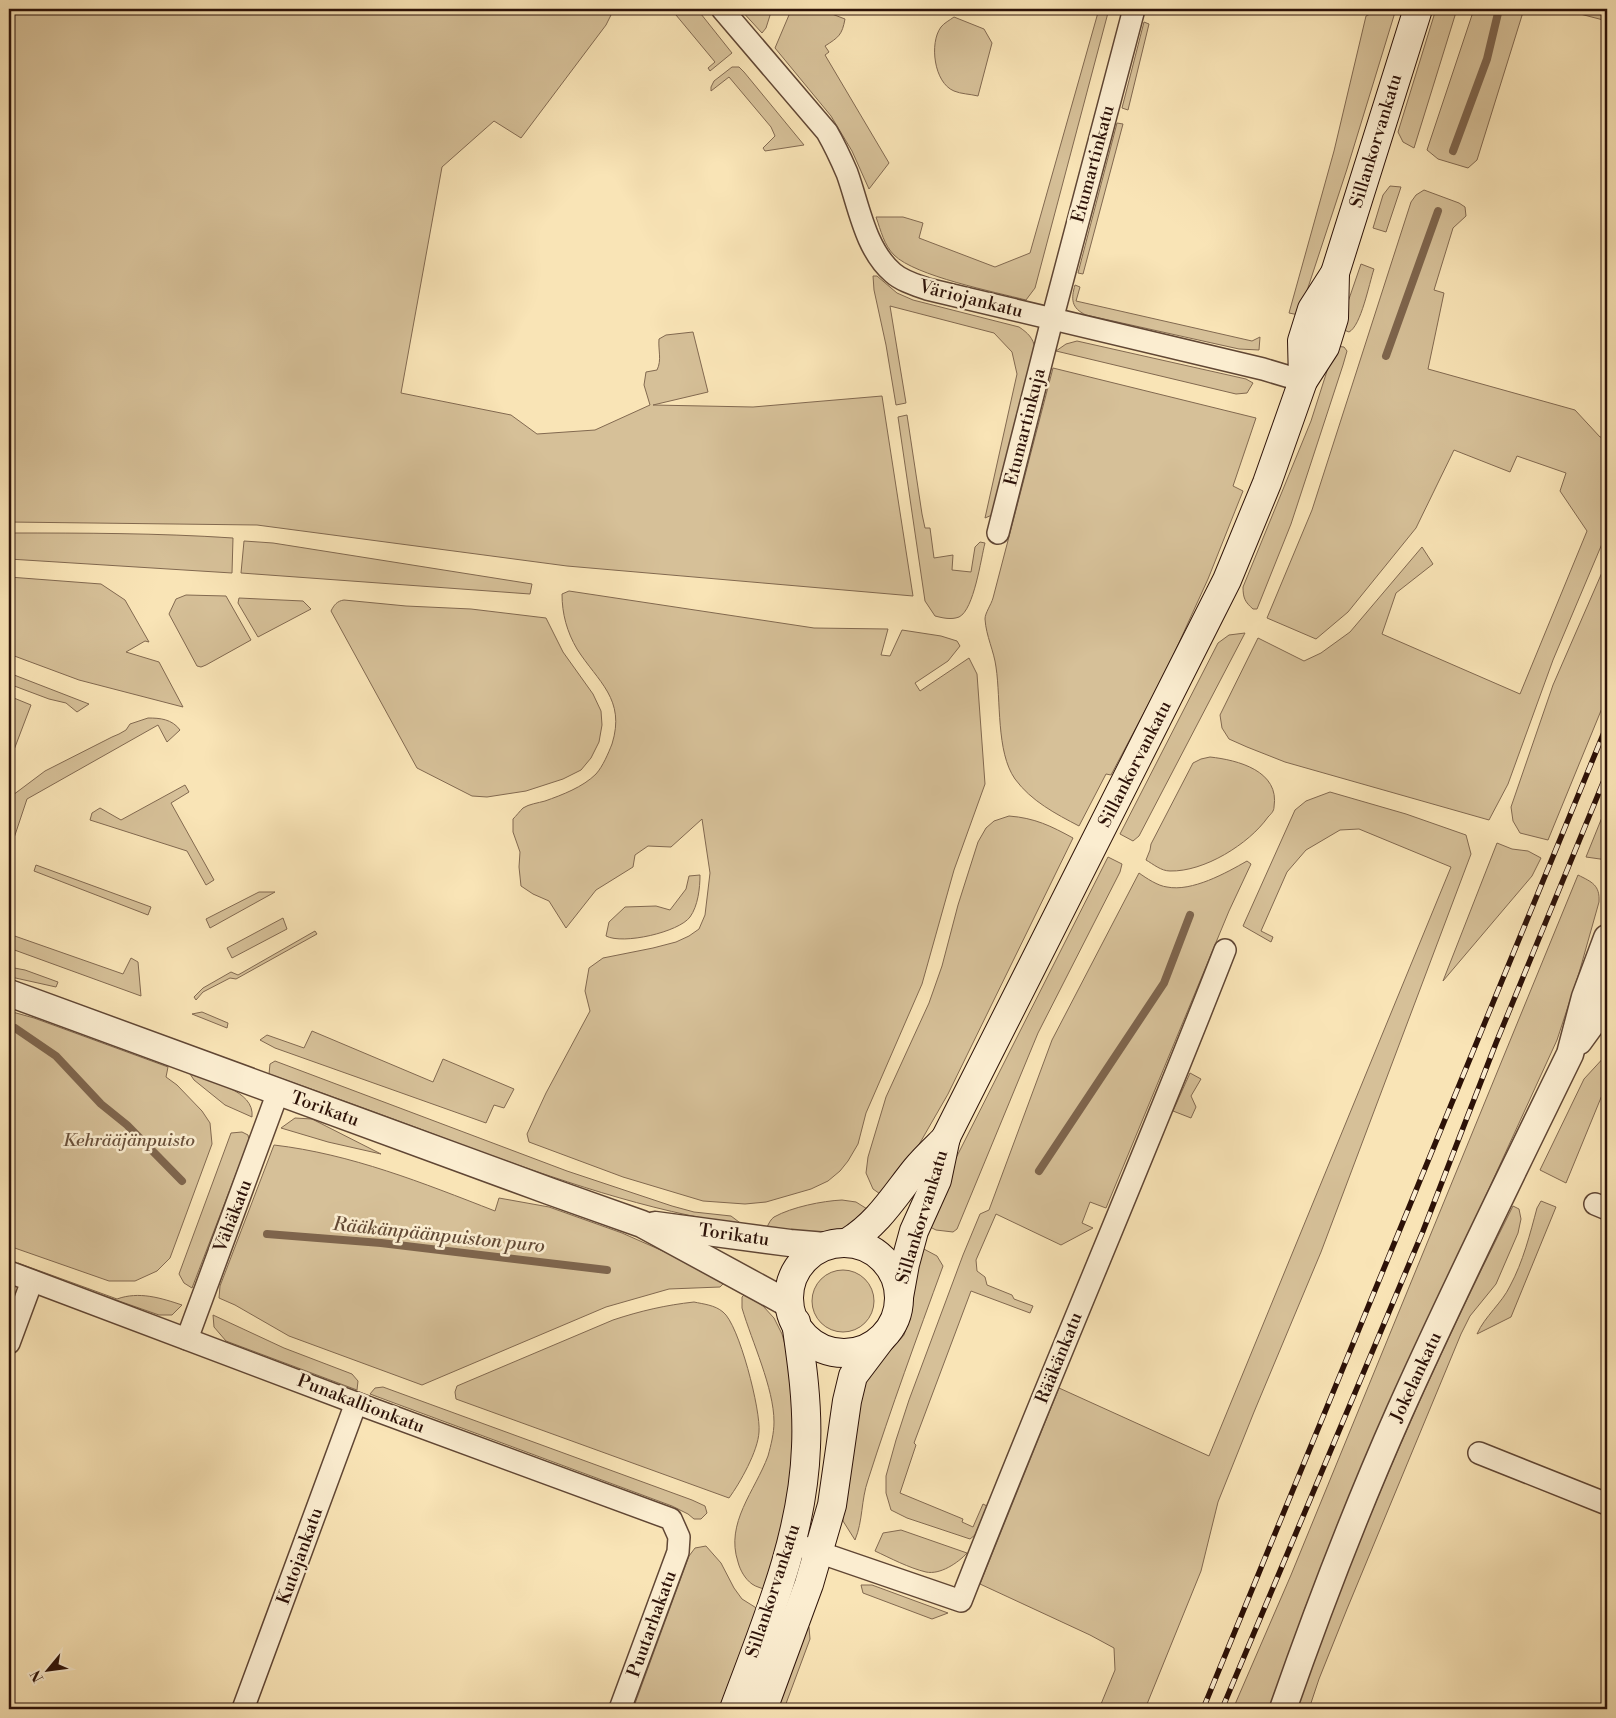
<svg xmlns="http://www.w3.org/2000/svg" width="1616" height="1718" font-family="'Libre Bodoni',serif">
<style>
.green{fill:#d6c098;stroke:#826950}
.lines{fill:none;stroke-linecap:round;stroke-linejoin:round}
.stream{stroke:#7e654d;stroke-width:8}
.minor-casing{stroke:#604634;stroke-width:24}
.tertiary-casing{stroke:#604634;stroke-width:29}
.secondary-casing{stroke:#2d1208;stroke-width:30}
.minor{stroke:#fbedd0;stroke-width:21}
.tertiary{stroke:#fbedd0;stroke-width:26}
.secondary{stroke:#fbedd0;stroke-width:28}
.rail-casing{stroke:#2d1208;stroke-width:5.5}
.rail{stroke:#fbedd0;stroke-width:4;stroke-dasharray:11;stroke-linecap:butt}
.labels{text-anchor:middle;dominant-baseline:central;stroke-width:5;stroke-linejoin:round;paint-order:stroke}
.street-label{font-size:18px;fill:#2d1208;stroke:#fbedd0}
.park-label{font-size:18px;font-style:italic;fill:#684f3a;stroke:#fbedd0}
.water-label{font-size:19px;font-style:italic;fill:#634a36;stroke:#fbedd0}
</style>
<rect width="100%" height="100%" fill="#f9e4b6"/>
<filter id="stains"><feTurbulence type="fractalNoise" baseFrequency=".004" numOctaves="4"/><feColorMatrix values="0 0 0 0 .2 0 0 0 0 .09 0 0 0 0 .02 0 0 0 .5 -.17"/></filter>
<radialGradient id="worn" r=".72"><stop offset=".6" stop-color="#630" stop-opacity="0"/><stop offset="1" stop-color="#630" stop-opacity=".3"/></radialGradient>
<!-- green -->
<g class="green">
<path d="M9,9H614L606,25L521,138L494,121L442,167L401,393L511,415L537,434L595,430L650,405L644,385L646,372L657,370C662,360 658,350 659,339L666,335L693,332L708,392L653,405L753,407L882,396L913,596L567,566L257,525L9,522Z"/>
<path d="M671,9H697L732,53L710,71L708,68L715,62Z"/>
<path d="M740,9H772L766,28L762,33Z"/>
<path d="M790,9H819L845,19C842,35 839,37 825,46L829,52L825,55L889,163L869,189L852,151L831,116L775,48L789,15Z"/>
<path d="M1099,9H1109L1035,288L1026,300C995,292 915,276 894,255C884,245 881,231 876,217H903L923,223L919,238L995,267L1030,253Z"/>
<path d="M1380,9H1396L1347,169L1299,315L1289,313L1334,151L1366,16Z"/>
<path d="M1436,9H1457L1414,148L1403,142L1398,132Z"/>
<path d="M1474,9H1524L1477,160L1468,168L1438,159L1427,150Z"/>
<path d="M1561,9H1595L1607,12V21Z"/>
<path d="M954,17L984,29L992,43L978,96C970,94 961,94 954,91C934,83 929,43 941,27C944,23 950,20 954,17Z"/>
<path d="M1144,22L1149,24L1128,110L1122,108Z"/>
<path d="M732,67H739L744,72L804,145L765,151L763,148L775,136L771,127L729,77L711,91V87L714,81Z"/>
<path d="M1117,123L1123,124L1083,274L1078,273Z"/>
<path d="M1390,186L1401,187L1386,232L1373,228L1383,195Z"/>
<path d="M1424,190L1459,203L1465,207L1466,216L1453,228L1434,290L1444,293L1428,369L1575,410L1600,437H1607V532L1553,660L1508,784L1489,820L1285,762L1247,747L1229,739L1222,728L1220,715L1258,638L1304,661L1321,653L1350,632L1422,547L1433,564L1396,593L1382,634L1520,694L1587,531L1560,491L1566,473L1517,456L1510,472L1454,450L1416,528L1348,612L1316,639L1267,618L1312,510L1411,202L1416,195Z"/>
<path d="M1361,264L1374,269C1369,284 1361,326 1349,332L1339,328Z"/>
<path d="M873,276H877L897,293L913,300L1019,327C1028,333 1033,338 1035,348L992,515L985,518L1017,374L1012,352L994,333L890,306L906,403L896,405L886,345L874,290Z"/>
<path d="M1075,285L1080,287L1076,301L1252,341L1260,337L1259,350L1239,349L1086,315C1071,308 1071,299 1075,285Z"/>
<path d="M1077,341L1246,379L1253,383L1247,393L1236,394L1056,351L1066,344Z"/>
<path d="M1335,346L1344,347L1347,351L1343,365L1291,524L1257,609H1253C1245,602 1243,598 1243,587L1311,421Z"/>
<path d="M1053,368L1256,418L1233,486L1243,491L1208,579L1167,669L1111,775L1106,774L1079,826C1056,814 1031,801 1015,779C996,752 1001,700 996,667C994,651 986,636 985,619C985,613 991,605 993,598Z"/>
<path d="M907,415L922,514L925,528H930L934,558L953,555L952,570L971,572L975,547L980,542L985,543C981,558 974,610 959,617C951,620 943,618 935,616L925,601L898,417Z"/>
<path d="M9,533C84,533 158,533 233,538L232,573L9,559Z"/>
<path d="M244,541L273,543L532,584L530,594L241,573Z"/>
<path d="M1607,561V696L1548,840L1520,833L1513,821L1511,807L1553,685Z"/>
<path d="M9,577L101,584L125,600L149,642L145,641L126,652L159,662L183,707L79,680L9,654Z"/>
<path d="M569,591L814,628L888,629L881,655L890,656L902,630L941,636L957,641L960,646L948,661L915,683L920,691L969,658L977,674L985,784L954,870L922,984L866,1113L858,1144L848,1161L840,1171L828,1181L811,1189L766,1202L745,1204L703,1201L623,1177L529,1142L527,1134L546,1093L590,1011L585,991L589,968L603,958L653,948L676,942L689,936L699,929L705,915L710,873L702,819L671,847L648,846L635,855L633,867L596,890L566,928L549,901L533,894L521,886L519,867L520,852L513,832V819C516,816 520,811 523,808C529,804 538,803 545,801C562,795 583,787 596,774C603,766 608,754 612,744C626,699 598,682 577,649C567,632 562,614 562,594Z"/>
<path d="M186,595L226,596L251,640L206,665L201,667L197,666L169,614L176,599Z"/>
<path d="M239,598L303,601L311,609L258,637L238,603Z"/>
<path d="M344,600L406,606L471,609L546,618L563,652L593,694L601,711L602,725L599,742L591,758L581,770L563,779L526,791L487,797L472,796L417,768L331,611C334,605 337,601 344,600Z"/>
<path d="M1245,633L1139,836L1133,841L1120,834L1218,643L1229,635Z"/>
<path d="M9,673L89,704L77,712L66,703L49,699L9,684Z"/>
<path d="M9,696L31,705L9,763Z"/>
<path d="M148,718C160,718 172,719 180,730L167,742L158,725L27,799L9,853V806L13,795L45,771L112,737L119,734L126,730L130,724Z"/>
<path d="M1210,757C1238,760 1280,771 1274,807C1274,811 1271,814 1268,817C1249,844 1204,872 1170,871C1161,871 1153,864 1146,860L1150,850L1151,844L1193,763L1201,759Z"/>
<path d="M185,785L189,792L171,803L214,880L206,885L187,851L90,820L92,813L100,808L121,820Z"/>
<path d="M1330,792L1406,814L1466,835L1471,854L1321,1252L1254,1412L1218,1502L1201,1571L1145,1709H1099L1115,1670L1114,1648L1090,1635L980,1584L1059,1388L1209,1456L1451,867L1359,829L1340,830L1306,850L1287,872L1261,931L1273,937L1271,942L1243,926L1295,810L1306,801Z"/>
<path d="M1607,805V860L1586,857Z"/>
<path d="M1009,816C1035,818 1051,826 1073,838L948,1094L917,1148L883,1196L873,1189L866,1173L868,1157L886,1097L929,1003L942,966L958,905L978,842L986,828L994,821Z"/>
<path d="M1497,843L1512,849L1528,851L1541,858L1532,876L1443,981Z"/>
<path d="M1108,857L1122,864L1120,872L1038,1033L957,1229L953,1232L936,1230L930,1227L938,1199L956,1158Z"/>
<path d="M1247,861L1251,864L1229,911L1106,1208L1090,1202L1082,1223L1093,1228L1061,1245L996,1214L976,1260L977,1271L985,1277L987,1285L1012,1295L1014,1299L1033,1306L1030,1313L971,1291L914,1443L916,1445L900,1493L963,1519L962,1522L973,1527L983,1504L987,1506L975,1535L970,1539L907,1518L891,1510L886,1493V1476L896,1440L909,1400L963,1255L980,1214L989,1210L1052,1040L1139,873C1146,878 1158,886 1167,887C1192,892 1226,873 1247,861Z"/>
<path d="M36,865L151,907L148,915L34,871Z"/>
<path d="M700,875C700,888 698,906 690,917C679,932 623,945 606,936L609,922L625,907L656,906L670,910L686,889L689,876Z"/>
<path d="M1578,875C1592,882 1600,885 1599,902L1579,973L1557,1040L1369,1451L1305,1608L1270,1709H1233L1291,1575Z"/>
<path d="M259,892H275L210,928L206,919Z"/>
<path d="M283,918L287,929L232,958L227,948Z"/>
<path d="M315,931L317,934L236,979L230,978L203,992L196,1000L194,997L203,988L231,972L238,975Z"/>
<path d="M9,934L123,974L131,958L138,962L141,996L9,948Z"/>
<path d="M9,967L25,970L58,982L56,987L11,977Z"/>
<path d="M9,1011L34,1018L168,1067L166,1077L177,1085L202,1111L210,1123L212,1144L170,1258L157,1271L135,1281H109L9,1246Z"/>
<path d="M202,1012L228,1023L227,1028L192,1014Z"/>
<path d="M312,1031L433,1082L443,1059L514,1089L504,1108L494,1105L486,1123L275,1048L260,1040L267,1035L304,1048Z"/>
<path d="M1607,1054V1083L1566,1183L1540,1170L1584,1079Z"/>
<path d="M275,1061L567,1171L672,1206L694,1212L731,1216L743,1225C646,1211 556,1179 465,1146C400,1121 334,1097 269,1074L270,1064Z"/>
<path d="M1190,1073L1201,1079L1191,1096L1196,1107L1191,1118L1173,1111Z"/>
<path d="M190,1074C211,1082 255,1090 252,1117L225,1105L194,1080Z"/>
<path d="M295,1118L312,1119L381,1154L328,1142L281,1128Z"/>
<path d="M242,1132L248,1135L249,1140L192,1288L184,1283L179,1274L231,1133Z"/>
<path d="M274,1145C351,1154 423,1183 495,1211L499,1198L549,1207L622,1233L690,1263L724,1283L720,1287L669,1289L606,1307L422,1385L289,1336L235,1305L219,1298L220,1286Z"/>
<path d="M842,1200L856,1202L872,1212C862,1218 852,1226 841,1231C825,1239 784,1231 767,1227C769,1223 771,1219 774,1217C792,1207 822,1201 842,1200Z"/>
<path d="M1541,1201L1556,1207L1511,1317L1477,1334C1485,1316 1502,1303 1510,1286C1523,1262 1530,1234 1537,1208Z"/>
<path d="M1513,1206L1519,1209L1521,1219L1518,1233L1496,1284L1470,1316L1461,1334L1347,1609L1319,1679L1309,1709H1297C1356,1536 1431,1369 1513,1206Z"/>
<path d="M922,1248L937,1256L943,1266C917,1337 891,1408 868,1480C861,1500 863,1521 855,1540L843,1521L842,1502L858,1391L880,1359L892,1349L904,1335L907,1326L911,1307V1288Z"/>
<path d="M18,1263L117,1299C139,1291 161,1298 182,1305L172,1315H159L19,1266Z"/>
<circle cx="843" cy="1301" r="31"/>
<path d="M745,1294L763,1306L774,1318L782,1334L787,1352L796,1439L785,1520L766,1590C762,1588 756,1587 752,1584C745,1579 740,1570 738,1562C725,1523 755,1491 768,1456C771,1445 774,1433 774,1422C774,1388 752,1342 742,1308V1297Z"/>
<path d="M694,1302C703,1304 715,1305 723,1312C739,1324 761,1411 759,1432C758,1451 740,1483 729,1498L456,1399L455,1392L457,1386L613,1320C640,1311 666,1305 694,1302Z"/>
<path d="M213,1315L284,1348L352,1374L358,1381L357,1390L226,1341L214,1327Z"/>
<path d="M383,1387L692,1500L705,1506L707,1513L701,1519H694L688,1514L672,1506L370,1394L375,1388Z"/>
<path d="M901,1530L967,1553C958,1563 940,1575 926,1572C909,1568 890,1558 875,1551L883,1533Z"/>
<path d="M706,1546L721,1563L734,1588L742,1599L758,1609L719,1709H633L689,1556L695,1548Z"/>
<path d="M861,1585H872L948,1613L932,1619L863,1593Z"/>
<path d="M804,1624L809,1627L810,1639L784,1709H772Z"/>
</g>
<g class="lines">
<!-- stream -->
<g class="stream">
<path d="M1453,151L1487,59L1499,9"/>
<path d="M1386,356L1438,211"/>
<path d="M9,1027L15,1028L56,1056L101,1104L127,1125L182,1181"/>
<path d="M1039,1171L1164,983L1190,915"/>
<path d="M267,1234L381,1243L607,1270"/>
</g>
<defs>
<g id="minor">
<path d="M722,9L827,132C835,146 841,159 847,173C859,206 865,249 893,273C902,281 916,285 927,289L1263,369L1303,381"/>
<path d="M998,533L1052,320L1134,9"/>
<path d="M1595,1204L1607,1209"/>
<path d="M9,1272L356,1403L671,1519L679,1537L678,1552L620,1709"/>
<path d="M187,1339L278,1092"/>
<path d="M9,1343L32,1281"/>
<path d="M1479,1453L1607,1504"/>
<path d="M792,1543L961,1601C1046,1383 1140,1168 1225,950"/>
<path d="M243,1709L356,1403"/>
</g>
<g id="tertiary">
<path d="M9,993L549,1191L642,1224L789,1304"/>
<path d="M1579,1041L1603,1008L1607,1000"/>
<path d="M655,1225L790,1243L826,1246"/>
<path d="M1283,1709C1318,1609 1356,1510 1399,1413C1453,1292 1512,1173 1570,1054L1585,997L1607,938"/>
</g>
<g id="secondary">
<path d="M1303,381L1302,341L1312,309L1335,273L1418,9"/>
<path d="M848,1242C878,1224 895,1195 916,1169C925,1158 936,1148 946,1138"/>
<circle cx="844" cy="1298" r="55"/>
<path d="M899,1297L905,1264L914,1231L937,1180L946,1137L1227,580L1267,483L1303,381L1325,347L1334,318L1335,273"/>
<path d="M734,1709C765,1625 803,1538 806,1447C808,1405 802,1363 796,1322"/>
<path d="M763,1709L809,1584L832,1505L847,1401L853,1376L881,1339"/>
</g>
</defs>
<!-- minor casing -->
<use href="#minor" class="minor-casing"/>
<!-- tertiary casing -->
<use href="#tertiary" class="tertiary-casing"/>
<!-- secondary casing -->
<use href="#secondary" class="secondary-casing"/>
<!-- minor -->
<use href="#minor" class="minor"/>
<!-- tertiary -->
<use href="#tertiary" class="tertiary"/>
<!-- secondary -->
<use href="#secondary" class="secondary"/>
<defs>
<g id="rail">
<path d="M1203,1709L1607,725"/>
<path d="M1222,1709L1423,1231L1496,1043L1607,773"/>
</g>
</defs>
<!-- rail casing -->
<use href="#rail" class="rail-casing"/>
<!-- rail -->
<use href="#rail" class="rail"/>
</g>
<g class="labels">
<!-- street labels -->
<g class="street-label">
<text transform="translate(1376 141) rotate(-73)">Sillankorvankatu</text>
<text transform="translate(1093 164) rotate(-75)">Etumartinkatu</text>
<text transform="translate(971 299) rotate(14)">Väriojankatu</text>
<text transform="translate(1025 427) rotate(-76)">Etumartinkuja</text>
<text transform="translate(1135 764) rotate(-63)">Sillankorvankatu</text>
<text transform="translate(325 1109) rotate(20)">Torikatu</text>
<text transform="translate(233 1216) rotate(-69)">Vähäkatu</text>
<text transform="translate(922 1217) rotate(-73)">Sillankorvankatu</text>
<text transform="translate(734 1235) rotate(8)">Torikatu</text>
<text transform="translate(1059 1358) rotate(-68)">Rääkänkatu</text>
<text transform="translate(1416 1377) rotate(-65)">Jokelankatu</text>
<text transform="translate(361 1404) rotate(21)">Punakallionkatu</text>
<text transform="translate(300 1556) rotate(-70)">Kutojankatu</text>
<text transform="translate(773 1591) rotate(-72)">Sillankorvankatu</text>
<text transform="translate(652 1624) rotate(-70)">Puutarhakatu</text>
</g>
<!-- park labels -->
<g class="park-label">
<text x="129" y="1140">Kehrääjänpuisto</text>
</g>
<!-- water labels -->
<g class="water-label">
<text transform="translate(439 1235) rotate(6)">Rääkänpäänpuiston puro</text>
</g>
</g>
<!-- margin -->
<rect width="1616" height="1718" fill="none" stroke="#f9e4b6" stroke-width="30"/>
<rect x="10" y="10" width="1596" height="1698" fill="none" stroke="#2d1208" stroke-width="2.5"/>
<rect x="15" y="15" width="1586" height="1688" fill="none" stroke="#2d1208"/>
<!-- north arrow -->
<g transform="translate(48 1670) rotate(241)" stroke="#fbedd0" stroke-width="4" paint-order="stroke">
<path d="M0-4L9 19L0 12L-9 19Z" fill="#2d1208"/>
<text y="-8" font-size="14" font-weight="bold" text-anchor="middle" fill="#2d1208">N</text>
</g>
<rect width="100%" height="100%" filter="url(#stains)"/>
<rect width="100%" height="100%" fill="url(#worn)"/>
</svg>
